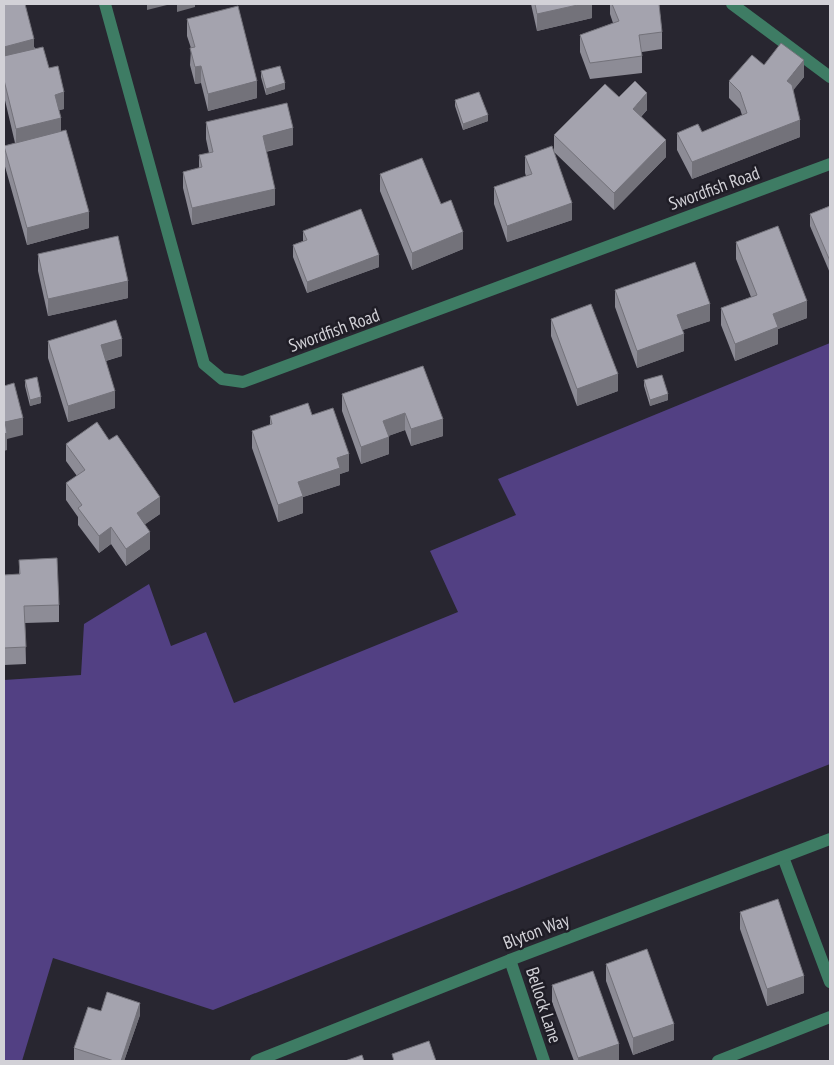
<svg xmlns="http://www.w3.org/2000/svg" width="834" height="1065" font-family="'PT Sans Narrow',sans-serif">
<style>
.forest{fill:#524083}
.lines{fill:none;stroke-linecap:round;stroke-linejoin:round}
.minor{stroke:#3e7c64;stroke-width:12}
.wall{fill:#8d8c96}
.shaded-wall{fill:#73727a}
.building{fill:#a4a3ae;stroke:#73727a}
.labels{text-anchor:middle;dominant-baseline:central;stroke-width:5;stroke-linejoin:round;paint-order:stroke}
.street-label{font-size:18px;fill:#d2d1d7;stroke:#1f1d26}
</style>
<rect width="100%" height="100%" fill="#282630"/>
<!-- forest -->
<path class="forest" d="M830,343V764L213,1010L53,958L22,1061H4V680L81,675L84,624L149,584L171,646L206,632L234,703L458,612L430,551L516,515L498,479Z"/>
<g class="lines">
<!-- minor -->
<g class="minor">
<path d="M105,4L204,364L222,379L243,382L830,164"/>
<path d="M732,4L830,77"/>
<path d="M783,857L830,982"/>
<path d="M510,960L544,1061"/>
<path d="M256,1061L510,960L830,839"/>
<path d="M718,1061L830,1017"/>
</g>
</g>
<!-- wall -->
<g class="wall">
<path d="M4,4L49,68L64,109L59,110L61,131L89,228L27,245L4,163V146L15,143L4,96Z"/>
<path d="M531,4H592V18L537,31Z"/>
<path d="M610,4H659L662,32V49L642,52V73L590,79L580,52V35L613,23L610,14Z"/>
<path d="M187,19L257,98L208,111L201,83L195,84L190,65L191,48L187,36Z"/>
<path d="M764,65L804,77L793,90L800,137L692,179L677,150V133L702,132L742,115L740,109L729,98V81Z"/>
<path d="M261,71L285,89L266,95L261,77Z"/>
<path d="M619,97L647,110L641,117L666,157L614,210L554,152L572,220L507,242L494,204V187L526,176L525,173V156L554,152V135Z"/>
<path d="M455,100L488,121L463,130L455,106Z"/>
<path d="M206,122L293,145L266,152L275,205L192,225L183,188V172L199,168V155L209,153L206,139Z"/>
<path d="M380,174L463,249L412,270L380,191Z"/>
<path d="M830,206V273L810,226V214Z"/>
<path d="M303,231L379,267L307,293L293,257V245L303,241Z"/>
<path d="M736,242L807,318L778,329V344L735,361L721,325V308L751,297L736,259Z"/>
<path d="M38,254L128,298L48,316L38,271Z"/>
<path d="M615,290L710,321L682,330L684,351L637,368L615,307Z"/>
<path d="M551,319L618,391L577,406L551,336Z"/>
<path d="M48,341L122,356L106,361L115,408L68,422L48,358Z"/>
<path d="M423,366L443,436L411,446L405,430L388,436L389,454L361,464L342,411V394Z"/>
<path d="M25,380L41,403L30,406L25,386Z"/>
<path d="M644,380L668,400L650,406L644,386Z"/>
<path d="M312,415L349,471L340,474V485L303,497V513L278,522L252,448V431L270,425V416Z"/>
<path d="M66,444L160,514L145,524L150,549L126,566L111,544L99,553L78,525V517L66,500V483L77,476L66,461Z"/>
<path d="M19,560L59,605V622L25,623L26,664L4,665V575L19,574Z"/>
<path d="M740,912L804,993L767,1006L740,929Z"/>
<path d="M606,964L674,1040L633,1055L606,981Z"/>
<path d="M552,985L619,1061H574L552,1002Z"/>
<path d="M101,1011L140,1015L124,1061H78L74,1060V1048Z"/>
</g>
<!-- shaded-wall -->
<g class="shaded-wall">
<path d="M147,4H171L147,10Z"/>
<path d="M177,4H195V7L177,12Z"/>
<path d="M582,4H592V18L537,31V14Z"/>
<path d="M34,39V56L4,63V47Z"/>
<path d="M804,60V77L787,98V81Z"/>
<path d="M201,66V83L195,84V67Z"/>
<path d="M257,81V98L208,111V94Z"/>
<path d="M285,83V89L266,95V89Z"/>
<path d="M64,92V109L55,111V95Z"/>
<path d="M647,93V110L633,125V109Z"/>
<path d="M488,115V121L463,130V124Z"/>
<path d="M61,118V135L16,145V129Z"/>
<path d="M800,120V137L692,179V162Z"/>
<path d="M293,128V145L263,152V136Z"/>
<path d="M666,140V157L614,210V193Z"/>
<path d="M275,189V205L192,225V208Z"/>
<path d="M572,203V220L507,242V226Z"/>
<path d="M89,212V228L27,245V228Z"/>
<path d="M463,232V249L412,270V253Z"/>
<path d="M379,255V267L307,293V282Z"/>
<path d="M128,281V298L48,316V299Z"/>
<path d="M807,301V318L778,329V344L735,361V344L773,314Z"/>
<path d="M710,304V321L677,332V315Z"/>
<path d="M684,334V351L637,368V351Z"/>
<path d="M122,339V356L101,362V345Z"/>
<path d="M618,374V391L577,406V389Z"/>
<path d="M115,391V408L68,422V406Z"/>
<path d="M668,394V400L650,406V400Z"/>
<path d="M41,397V403L30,406V400Z"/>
<path d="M405,413V430L383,438V421Z"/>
<path d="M23,418V435L7,439V450L4,451L5,422Z"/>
<path d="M443,419V436L411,446V429Z"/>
<path d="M389,437V454L361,464V447Z"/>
<path d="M349,454V471L340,474V485L303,497V513L278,522V505L298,482L337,458Z"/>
<path d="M160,497V514L137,530V513Z"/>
<path d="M111,527V544L99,553V536Z"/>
<path d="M150,532V549L126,566V549Z"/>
<path d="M804,976V993L767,1006V989Z"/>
<path d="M140,1003V1015L124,1061H121Z"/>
<path d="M674,1024V1040L633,1055V1038Z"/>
<path d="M619,1044V1061H578V1058Z"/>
</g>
<!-- building -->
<g class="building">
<path d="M4,4H25L34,39L4,47Z"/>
<path d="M535,4H582L537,14Z"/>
<path d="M612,4H659L662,32L639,35L642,56L590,63L580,35L619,21Z"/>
<path d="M238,6L257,81L208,94L201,66L195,67L190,48L195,47L187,19Z"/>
<path d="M781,43L804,60L787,81L792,85L800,120L692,162L677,133L698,124L702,132L747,113L740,92L729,81L752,55L764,65Z"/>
<path d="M43,47L49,68L58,66L64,92L55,95L61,118L16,129L4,80V56Z"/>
<path d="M280,66L285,83L266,89L261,71Z"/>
<path d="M635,81L647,93L633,109L666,140L614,193L554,135L605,84L619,97Z"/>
<path d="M479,92L488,115L463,124L455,100Z"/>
<path d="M287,103L293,128L263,136L275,189L192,208L183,172L202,167L199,155L213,152L206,122Z"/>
<path d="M66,130L89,212L27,228L4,146Z"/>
<path d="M552,146L572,203L507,226L494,187L532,174L525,156Z"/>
<path d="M422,158L441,204L451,200L463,232L412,253L380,174Z"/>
<path d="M830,206V261L810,214Z"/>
<path d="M361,209L379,255L307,282L293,245L307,240L303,231Z"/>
<path d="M778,226L807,301L773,314L778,327L735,344L721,308L757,295L736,242Z"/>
<path d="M118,236L128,281L48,299L38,254Z"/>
<path d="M695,262L710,304L677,315L684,334L637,351L615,290Z"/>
<path d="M591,304L618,374L577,389L551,319Z"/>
<path d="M116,320L122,339L101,345L115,391L68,406L48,341Z"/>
<path d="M423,366L443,419L411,429L405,413L383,421L389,437L361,447L342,394Z"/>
<path d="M662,375L668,394L650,400L644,380Z"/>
<path d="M37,377L41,397L30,400L25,380Z"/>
<path d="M14,383L23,418L5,422L7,433L4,434V386Z"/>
<path d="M308,403L312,415L333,408L349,454L337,458L340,468L298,482L303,496L278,505L252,431L272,424L270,416Z"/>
<path d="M97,422L109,440L117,435L160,497L137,513L150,532L126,549L111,527L99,536L78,508L82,505L66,483L85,470L66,444Z"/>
<path d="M57,558L59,605L24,606L26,647L4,648V575L20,574L19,560Z"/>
<path d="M778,899L804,976L767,989L740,912Z"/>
<path d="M647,949L674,1024L633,1038L606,964Z"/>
<path d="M593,971L619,1044L578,1058L552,985Z"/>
<path d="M107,992L140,1003L121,1061H114L74,1048L88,1007L101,1011Z"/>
<path d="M429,1041L436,1061H394L392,1054Z"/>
<path d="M362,1055L364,1061H345Z"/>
</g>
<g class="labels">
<!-- street labels -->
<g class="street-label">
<text transform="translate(714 188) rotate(-20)">Swordfish Road</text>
<text transform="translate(334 330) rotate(-20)">Swordfish Road</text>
<text transform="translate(536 931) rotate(-21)">Blyton Way</text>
<text transform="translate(544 1005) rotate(72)">Bellock Lane</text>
</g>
</g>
<!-- border -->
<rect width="834" height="1065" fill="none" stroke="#d2d1d7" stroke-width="10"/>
</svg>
